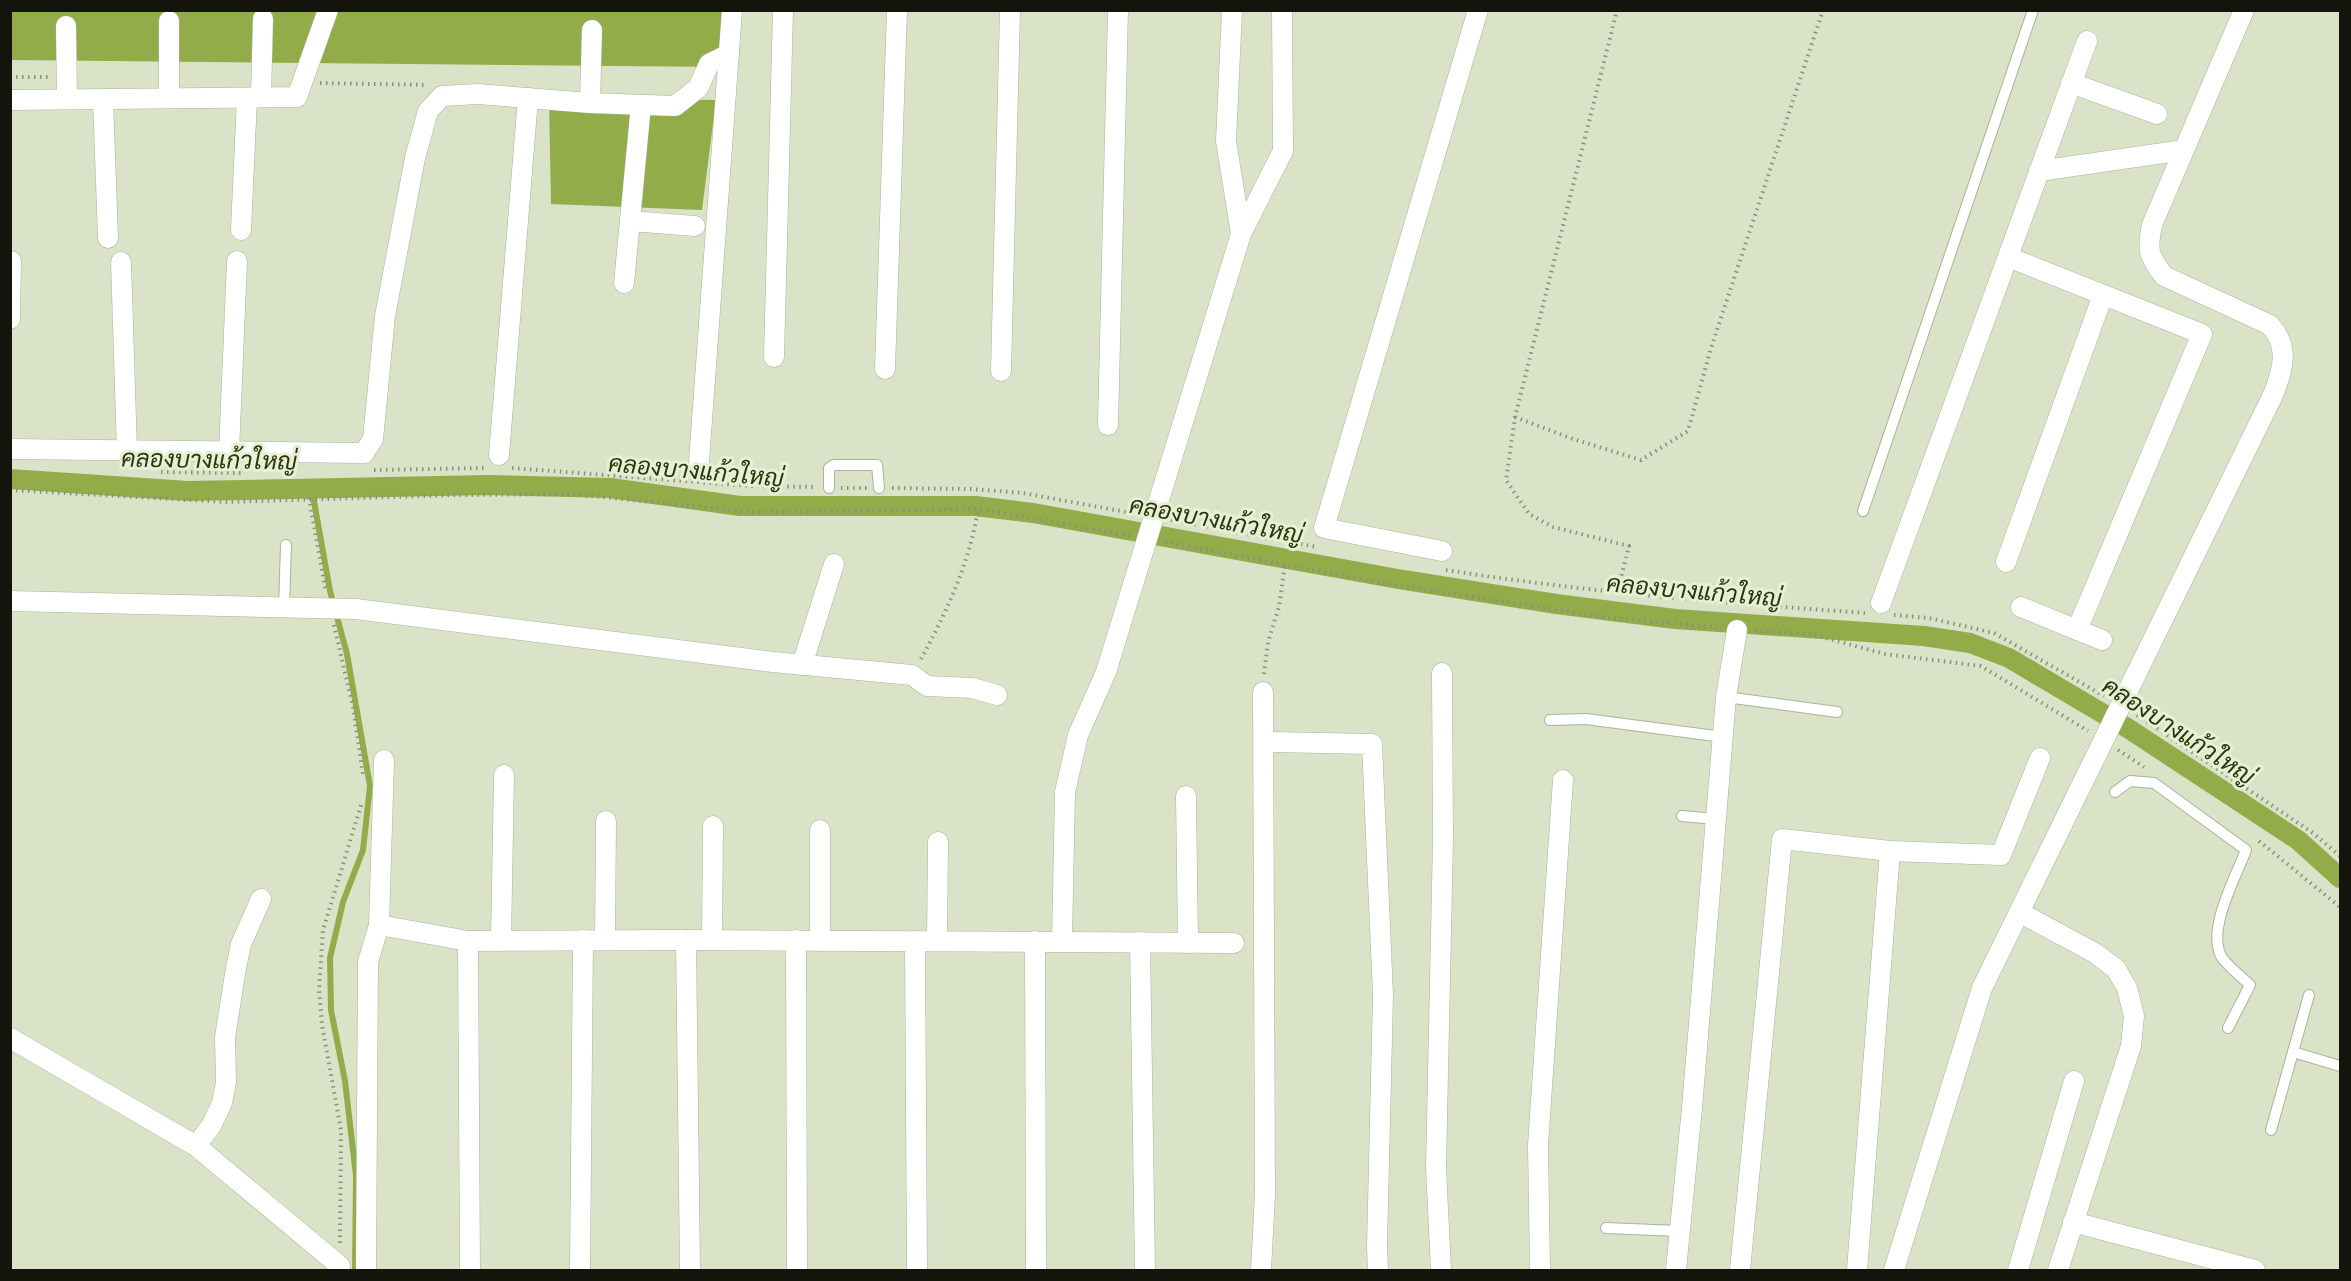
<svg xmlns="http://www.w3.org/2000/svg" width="2351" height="1281" font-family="'Alegreya Sans',Sarabun,sans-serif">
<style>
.water{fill:#92ac49}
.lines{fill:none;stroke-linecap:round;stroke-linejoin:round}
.stream{stroke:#92ac49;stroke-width:6}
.canal{stroke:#92ac49;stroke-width:20}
.service-casing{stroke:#abb39a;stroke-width:12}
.minor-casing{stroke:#abb39a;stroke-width:21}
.path{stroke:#8a907d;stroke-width:4;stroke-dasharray:1.5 4.5;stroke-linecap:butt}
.service{stroke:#fff;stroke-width:10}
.minor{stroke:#fff;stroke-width:20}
.labels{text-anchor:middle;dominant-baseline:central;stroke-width:6;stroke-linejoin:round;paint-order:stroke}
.water-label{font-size:24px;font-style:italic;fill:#2b360c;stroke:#e7f0d5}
</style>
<rect width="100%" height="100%" fill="#dae3c8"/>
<!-- water -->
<g class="water">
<path d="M11,11H727L722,67L11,60Z"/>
<path d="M549,98L716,100L702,210L551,204Z"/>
</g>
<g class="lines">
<!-- stream -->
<path class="stream" d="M312,490L330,591L347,654L370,786L363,850L343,902L330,958L331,1010L345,1081L356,1176L355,1270"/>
<!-- canal -->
<path class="canal" d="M10,479L188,491L487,485L610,488L740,506H975L1033,513L1398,579L1556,604L1675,619L1924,636L1970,643L2009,658L2129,729L2298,840L2340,878"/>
<defs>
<g id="service">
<path d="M829,488V468L834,465H877L879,488"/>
<path d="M1863,511L2033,10"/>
<path d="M284,608L286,545"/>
<path d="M1726,697L1837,712"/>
<path d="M1550,720L1586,719L1723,737"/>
<path d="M2115,792L2130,781L2154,783L2246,850C2236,877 2207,928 2221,956C2225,964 2243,978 2250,985L2228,1028"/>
<path d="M1682,816L1715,819"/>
<path d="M2293,1052L2340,1066"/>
<path d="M2271,1130L2309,995"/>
<path d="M1606,1228L1678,1231"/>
</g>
<g id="minor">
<path d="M66,26L67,99"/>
<path d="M2071,83L2157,114"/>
<path d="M261,97L263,19"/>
<path d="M169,98V21"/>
<path d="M103,99L108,238"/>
<path d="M10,100L297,97L328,10"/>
<path d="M590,103L592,30"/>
<path d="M2039,171L2184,150"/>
<path d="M630,221L695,226"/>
<path d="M241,230L247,98"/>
<path d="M1241,234L1283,151L1282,10"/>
<path d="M2008,257L2202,334L2077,630"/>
<path d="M121,262L127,451"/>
<path d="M624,283L641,105"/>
<path d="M10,319L11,261"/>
<path d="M774,357L783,10"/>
<path d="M885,369L897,10"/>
<path d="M1001,371L1010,10"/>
<path d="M1108,425L1118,10"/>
<path d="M10,449L364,453L373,439L385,316L415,158L428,111L442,96L478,94L590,103L675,106L698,88L709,64L729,54"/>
<path d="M229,452L237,261"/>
<path d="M499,455L528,98"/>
<path d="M699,461L732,10"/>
<path d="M1442,551L1324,528L1478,10"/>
<path d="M2006,562L2103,295"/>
<path d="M10,601L356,609L773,662L912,675L927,686L972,688L997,695"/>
<path d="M1881,603L2087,41"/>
<path d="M2021,607L2102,640"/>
<path d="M802,665L834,564"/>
<path d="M1272,742L1372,744L1383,995L1377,1247L1378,1270"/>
<path d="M384,760L379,925L468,941L686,940L1234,943"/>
<path d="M1186,796L1188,943"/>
<path d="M820,830V941"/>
<path d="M2019,912L2095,953L2116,969L2127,988L2134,1016L2131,1046L2058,1270"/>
<path d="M605,940L606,821"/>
<path d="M686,940L690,1270"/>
<path d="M712,940L713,826"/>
<path d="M796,940L797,1270"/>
<path d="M468,941L470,1270"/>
<path d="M501,941L504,775"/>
<path d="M915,941L917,1270"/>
<path d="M937,941L938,842"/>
<path d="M1035,941L1036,1270"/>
<path d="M1062,941L1065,792L1078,735L1106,672L1241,234L1226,141L1232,10"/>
<path d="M1140,942L1145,1270"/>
<path d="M10,1038L196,1146L340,1266"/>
<path d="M196,1146L211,1126L222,1103L226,1082L225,1037L236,968L241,944L261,899"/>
<path d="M2073,1222L2255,1270"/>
<path d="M366,1270L368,962L379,925"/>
<path d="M580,1270L583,940"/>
<path d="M1261,1270L1265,1194L1263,692"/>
<path d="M1441,1270L1436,1168L1443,839L1442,673"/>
<path d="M1540,1270L1538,1145L1563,780"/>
<path d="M1676,1270L1692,1108L1726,697L1737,630"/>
<path d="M1740,1270L1782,839L1890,851L2001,855L2040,758"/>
<path d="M1857,1270L1890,851"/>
<path d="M1894,1270L1982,988L2273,395C2283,370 2290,347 2270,325L2164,276C2148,256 2147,249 2152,225L2244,10"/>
<path d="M2018,1270L2074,1081"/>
</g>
</defs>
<!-- service casing -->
<use href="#service" class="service-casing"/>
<!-- minor casing -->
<use href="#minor" class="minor-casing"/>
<!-- path -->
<g class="path">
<path d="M10,77H49"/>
<path d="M320,83L427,85"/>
<path d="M1515,417L1573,439L1641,460L1688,431L1711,348L1823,10"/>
<path d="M512,468L751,486L816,487"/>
<path d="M374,470L486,468"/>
<path d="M161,472L243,473"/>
<path d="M841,488H867"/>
<path d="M892,488L971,489L1023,493L1137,514"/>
<path d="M10,490L226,502L459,495L572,494L752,512L978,509L1131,536"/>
<path d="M309,498L326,592"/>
<path d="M1171,520L1317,547"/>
<path d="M1165,542L1377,582L1609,618L1721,628"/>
<path d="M1446,570C1585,592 1725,603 1865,613"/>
<path d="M1617,593L1629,546L1553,527L1529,514L1506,480L1515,417L1617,10"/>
<path d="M1894,615L1929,618L1994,633L2104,696"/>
<path d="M334,625L353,707L363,774"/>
<path d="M1755,631L1811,634L1885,654L1981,666L2088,731"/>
<path d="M921,659C946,613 970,562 978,509"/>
<path d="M1264,674L1268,642L1279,607L1285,564"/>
<path d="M2137,715L2313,833L2340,856"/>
<path d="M2118,750L2144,767"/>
<path d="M2259,841L2340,907"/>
<path d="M340,1243L341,1130L322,1025L319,989L323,930L362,802"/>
</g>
<!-- service -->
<use href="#service" class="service"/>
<!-- minor -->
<use href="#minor" class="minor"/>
</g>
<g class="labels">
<!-- water labels -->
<g class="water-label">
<text transform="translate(209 461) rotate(1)">คลองบางแก้วใหญ่</text>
<text transform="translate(696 472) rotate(5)">คลองบางแก้วใหญ่</text>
<text transform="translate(1216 521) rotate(10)">คลองบางแก้วใหญ่</text>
<text transform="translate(1694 592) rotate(5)">คลองบางแก้วใหญ่</text>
<text transform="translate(2178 732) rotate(33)">คลองบางแก้วใหญ่</text>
</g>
</g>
<!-- border -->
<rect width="2351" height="1281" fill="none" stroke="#13150c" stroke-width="24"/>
</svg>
